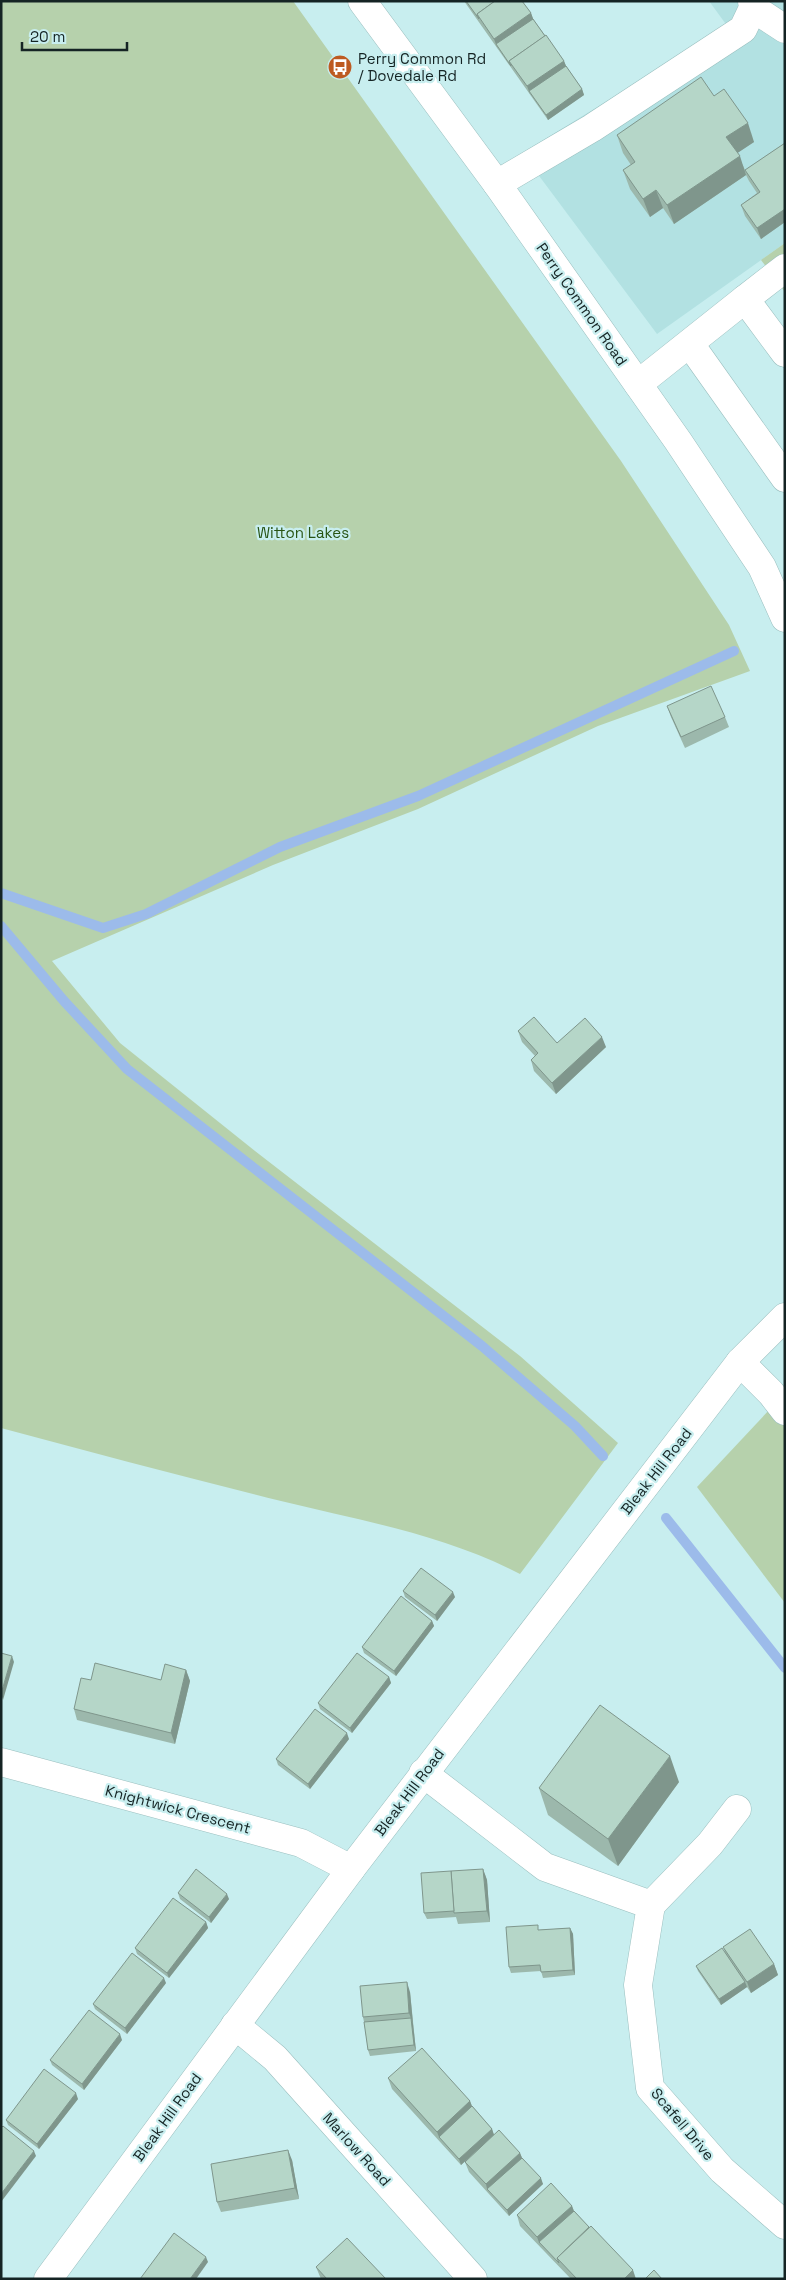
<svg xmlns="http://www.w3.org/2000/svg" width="786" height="2280" font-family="'Space Grotesk',sans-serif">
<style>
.built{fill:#b2e1e2}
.green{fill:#b6d1ac}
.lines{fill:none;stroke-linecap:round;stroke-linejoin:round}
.stream{stroke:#9cbbea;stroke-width:10}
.minor-casing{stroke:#9abfbf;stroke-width:29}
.minor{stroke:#fff;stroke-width:28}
.wall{fill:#9cb8ac}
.shaded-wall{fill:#7f968c}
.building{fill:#b5d6c8;stroke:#7f968c}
.labels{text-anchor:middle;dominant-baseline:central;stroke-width:4.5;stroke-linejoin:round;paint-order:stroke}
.poi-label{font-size:15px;fill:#152424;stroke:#c8eeef;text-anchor:start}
.street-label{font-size:15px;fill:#152424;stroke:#c8eeef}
.park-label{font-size:15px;fill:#285414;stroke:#c8eeef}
</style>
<rect width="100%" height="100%" fill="#c8eeef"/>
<!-- built -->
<path class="built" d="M709,1H785V243L657,334L522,153L728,27Z"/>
<!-- green -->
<g class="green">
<path d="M1,1H293L621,461L729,625L750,671L598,726L418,809L273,865L52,961L120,1043L255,1151L520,1356L618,1443L520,1574C445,1535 363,1521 281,1501C188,1478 94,1453 1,1428Z"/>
<path d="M785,243V292L761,260Z"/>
<path d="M785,1393V1603L697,1487Z"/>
</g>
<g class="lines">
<!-- stream -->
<g class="stream">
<path d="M1,893L103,928L146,914L280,847L418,796L734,651"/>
<path d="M1,926L64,1001L127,1069L482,1346L575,1426L603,1456"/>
<path d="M666,1518L785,1668"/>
</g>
<defs>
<g id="minor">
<path d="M362,1L497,184L678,441L762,567L785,618"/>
<path d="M753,8L785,29"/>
<path d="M497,184L592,128L743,29L753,8L752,1"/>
<path d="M745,299L785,268"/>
<path d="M690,344L785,478"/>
<path d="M638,384L745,299L785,353"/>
<path d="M740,1362L771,1393L785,1411"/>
<path d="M1,1762L301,1843L351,1869"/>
<path d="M423,1773L545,1867L651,1905L638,1985L650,2088L722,2170L785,2225"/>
<path d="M651,1905L710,1844L737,1809"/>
<path d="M235,2025L275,2058L473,2279"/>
<path d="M48,2279L351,1869L740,1362L785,1317"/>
</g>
</defs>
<!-- minor casing -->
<use href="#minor" class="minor-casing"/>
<!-- minor -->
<use href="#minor" class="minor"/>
</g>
<!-- wall -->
<g class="wall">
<path d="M464,1H522L531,13L533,19L564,61L566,66L582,89L584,95L548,120Z"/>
<path d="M714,96L754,142L737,153L745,170L785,143V222L761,239L745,216L741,205L757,193L749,181L746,175L674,224L663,208L650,217L630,189L623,170L631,165L623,153L617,135Z"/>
<path d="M667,706L725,717L729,727L685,748L671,717Z"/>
<path d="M518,1031L557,1043L606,1047L556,1094L534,1071L531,1060L535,1056L522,1042Z"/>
<path d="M403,1591L455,1597L437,1621L405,1597Z"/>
<path d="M432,1621L434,1626L396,1676L364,1653L362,1647Z"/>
<path d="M186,1670L190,1681L175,1744L77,1720L74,1709L91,1680H161Z"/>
<path d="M389,1677L391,1683L352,1733L320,1709L318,1703Z"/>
<path d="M349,1739L310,1789L278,1765L276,1759Z"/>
<path d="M679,1782L618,1866L548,1815L539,1788Z"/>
<path d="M483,1869L487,1880L490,1922L458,1924L456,1917L427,1919L424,1913Z"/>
<path d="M178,1893L229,1899L211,1923L180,1899Z"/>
<path d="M206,1922L208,1928L169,1978L137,1954L135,1948Z"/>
<path d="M570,1928L573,1934L575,1975L543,1978L541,1971L511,1973L509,1967L539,1930Z"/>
<path d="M723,1947L774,1964L778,1975L751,1993L747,1987L721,2005L698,1971L696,1966L725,1952Z"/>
<path d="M166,1983L127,2034L95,2009L93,2004Z"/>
<path d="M410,1992L416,2051L370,2056L368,2050L364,2022L363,2017Z"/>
<path d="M122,2040L84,2090L52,2065L50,2060Z"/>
<path d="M388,2078L470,2101L472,2106L492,2129L494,2135L520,2153L522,2158L543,2184L509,2216L469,2172L465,2162L480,2147L461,2165L392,2089Z"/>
<path d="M78,2099L39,2149L8,2125L6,2120Z"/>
<path d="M292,2160L299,2199L221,2212L217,2202Z"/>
<path d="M572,2206L574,2211L636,2279H571L520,2226L517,2215Z"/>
<path d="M316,2267L386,2279H321Z"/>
</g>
<!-- shaded-wall -->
<g class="shaded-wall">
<path d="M531,13L535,24L496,44L498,50L494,39Z"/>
<path d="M564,61L568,71L529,91L531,97L527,86Z"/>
<path d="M582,89L584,95L548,120L546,115Z"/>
<path d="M748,123L754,142L733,156L726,137Z"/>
<path d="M740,156L746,175L674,224L667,205Z"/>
<path d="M656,190L663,208L650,217L643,199Z"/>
<path d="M785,209V222L761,239L757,228Z"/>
<path d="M602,1037L606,1047L556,1094L552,1083Z"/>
<path d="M453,1592L455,1597L437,1621L435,1615Z"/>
<path d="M432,1621L434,1626L396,1676L394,1671Z"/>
<path d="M12,1656L14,1662L3,1700L1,1694Z"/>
<path d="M186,1670L190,1681L175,1744L171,1733Z"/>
<path d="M389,1677L391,1683L352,1733L350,1728Z"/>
<path d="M347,1733L349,1739L310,1789L308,1784Z"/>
<path d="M670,1756L679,1782L618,1866L608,1839Z"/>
<path d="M483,1869L487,1880L490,1922L487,1911Z"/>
<path d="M227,1894L229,1899L211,1923L209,1917Z"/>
<path d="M206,1922L208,1928L169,1978L167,1973Z"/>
<path d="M570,1928L573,1934L575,1975L573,1970Z"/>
<path d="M774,1964L778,1975L751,1993L747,1982Z"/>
<path d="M164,1978L166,1983L127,2034L125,2028Z"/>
<path d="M407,1982L410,1992L413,2024L409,2013Z"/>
<path d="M745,1982L747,1987L721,2005L719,1999Z"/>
<path d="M411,2018L413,2024L416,2051L414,2045Z"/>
<path d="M120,2034L122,2040L84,2090L82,2084Z"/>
<path d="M76,2093L78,2099L39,2149L37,2144Z"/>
<path d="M470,2101L474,2112L439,2137L441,2142L437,2132Z"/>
<path d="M492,2129L494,2135L461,2165L459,2159Z"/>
<path d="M288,2150L292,2160L299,2199L295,2188Z"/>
<path d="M34,2151L36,2156L1,2202V2194Z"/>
<path d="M520,2153L524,2163L487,2189L486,2184Z"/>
<path d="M541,2178L543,2184L509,2216L507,2210Z"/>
<path d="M572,2206L576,2217L539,2242L541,2248L537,2237Z"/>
<path d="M206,2257L208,2262L196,2279H190Z"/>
<path d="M633,2270L636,2279H624Z"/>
</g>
<!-- building -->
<g class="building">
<path d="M466,1H495L477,14L479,19Z"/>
<path d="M495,1H522L531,13L494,39L477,14Z"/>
<path d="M533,19L545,36L509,61L511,66L496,44Z"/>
<path d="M546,35L564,61L527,86L509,61Z"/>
<path d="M566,66L582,89L546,115L529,91Z"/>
<path d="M701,77L714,96L724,89L748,123L726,137L740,156L667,205L656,190L643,199L623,170L635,162L617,135Z"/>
<path d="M785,143V209L757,228L741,205L760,192L745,170Z"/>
<path d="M711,686L725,717L681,737L667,706Z"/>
<path d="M534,1017L557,1043L585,1018L602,1037L552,1083L531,1060L538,1053L518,1031Z"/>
<path d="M421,1568L453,1592L435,1615L403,1591Z"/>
<path d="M401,1596L432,1621L394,1671L362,1647Z"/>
<path d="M1,1653L12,1656L1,1694Z"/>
<path d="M357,1653L389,1677L350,1728L318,1703Z"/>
<path d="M95,1663L161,1680L165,1664L186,1670L171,1733L74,1709L81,1678L91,1680Z"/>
<path d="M600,1705L670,1756L608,1839L539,1788Z"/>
<path d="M315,1709L347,1733L308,1784L276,1759Z"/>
<path d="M196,1869L227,1894L209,1917L178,1893Z"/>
<path d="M483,1869L487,1911L454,1913L451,1871Z"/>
<path d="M451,1871L454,1911L424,1913L421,1873Z"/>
<path d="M173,1898L206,1922L167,1973L135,1948Z"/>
<path d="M538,1925V1930L570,1928L573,1970L541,1972L540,1965L509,1967L506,1927Z"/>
<path d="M750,1929L774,1964L747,1982L723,1947Z"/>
<path d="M722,1948L745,1982L719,1999L696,1966Z"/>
<path d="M132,1953L164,1978L125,2028L93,2004Z"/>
<path d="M407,1982L409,2013L363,2017L360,1986Z"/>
<path d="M89,2010L120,2034L82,2084L50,2060Z"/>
<path d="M411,2018L414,2045L368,2050L364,2022Z"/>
<path d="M422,2048L470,2101L437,2132L388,2078Z"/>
<path d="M44,2069L76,2093L37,2144L6,2120Z"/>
<path d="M472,2106L492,2129L459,2159L439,2137Z"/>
<path d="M3,2126L34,2151L1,2194V2128Z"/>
<path d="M499,2130L520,2153L486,2184L465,2162Z"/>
<path d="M288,2150L295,2188L217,2202L211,2164Z"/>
<path d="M522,2158L541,2178L507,2210L487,2189Z"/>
<path d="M551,2183L572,2206L537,2237L517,2215Z"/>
<path d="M574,2211L589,2227L557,2258L559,2263L539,2242Z"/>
<path d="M591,2226L633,2270L624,2279H577L557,2258Z"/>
<path d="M174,2233L206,2257L190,2279H140Z"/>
<path d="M347,2238L386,2279H327L316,2267Z"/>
<path d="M654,2270L662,2279H645Z"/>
</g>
<!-- icons -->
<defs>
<symbol id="bus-disc" viewBox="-11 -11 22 22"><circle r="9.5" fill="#bd5a21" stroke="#c8eeef"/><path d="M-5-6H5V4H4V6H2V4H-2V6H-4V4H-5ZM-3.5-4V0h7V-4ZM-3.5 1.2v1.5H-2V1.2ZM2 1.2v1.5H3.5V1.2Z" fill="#fff"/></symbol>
</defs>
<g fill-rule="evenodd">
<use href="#bus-disc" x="326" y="53" width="28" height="28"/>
</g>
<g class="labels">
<!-- poi labels -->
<g class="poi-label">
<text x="358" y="58">Perry Common Rd<tspan x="358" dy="17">/ Dovedale Rd</tspan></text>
</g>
<!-- street labels -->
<g class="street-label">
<text transform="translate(582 304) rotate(55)">Perry Common Road</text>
<text transform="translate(656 1471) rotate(-52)">Bleak Hill Road</text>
<text transform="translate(409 1792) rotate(-53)">Bleak Hill Road</text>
<text transform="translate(178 1809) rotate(15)">Knightwick Crescent</text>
<text transform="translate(167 2117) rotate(-54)">Bleak Hill Road</text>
<text transform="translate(683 2124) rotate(50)">Scafell Drive</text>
<text transform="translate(357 2149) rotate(48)">Marlow Road</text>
</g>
<!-- park labels -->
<g class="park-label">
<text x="303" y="532">Witton Lakes</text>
</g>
</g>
<!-- border -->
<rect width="786" height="2280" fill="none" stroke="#152424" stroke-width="5"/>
<!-- scale -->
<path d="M22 42v8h105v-8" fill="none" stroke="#152424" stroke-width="2.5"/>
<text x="30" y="42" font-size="15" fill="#152424" stroke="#c8eeef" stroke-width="4" paint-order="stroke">20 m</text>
</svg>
